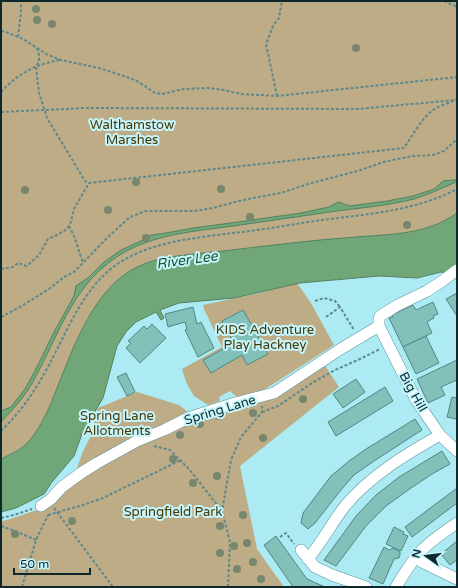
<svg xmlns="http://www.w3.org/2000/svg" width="458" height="588" font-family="'Varela Round',sans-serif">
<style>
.green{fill:#bdac85}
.water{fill:#71a778;stroke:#548161}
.building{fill:#83c0ba;stroke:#4d8883}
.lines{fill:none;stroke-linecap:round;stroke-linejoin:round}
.minor-casing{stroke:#59949d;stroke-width:12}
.path{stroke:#5d888e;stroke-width:2;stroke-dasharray:3 2;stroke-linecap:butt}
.minor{stroke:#fff;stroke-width:11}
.tree{fill:#76876e}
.labels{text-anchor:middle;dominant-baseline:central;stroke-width:4;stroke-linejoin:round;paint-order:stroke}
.park-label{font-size:13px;fill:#493600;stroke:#c5f6fd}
.street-label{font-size:13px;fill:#0f282b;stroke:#c5f6fd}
.water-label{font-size:14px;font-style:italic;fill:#1a5428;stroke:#c5f6fd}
</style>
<rect width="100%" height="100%" fill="#adebf4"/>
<!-- green -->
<g class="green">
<path d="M1,1H457V213C426,235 392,234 356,237C311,240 267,246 223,251C197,254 161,255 137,267C94,288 74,347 57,388C50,406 42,426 29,441C21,450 11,454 1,459Z"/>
<path d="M297,283L311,303L334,345L259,393L238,398L230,391L219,397L220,401L208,405L194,396L186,382L182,369L222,347L204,309L203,305L260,293Z"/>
<path d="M324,364L339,387L240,466L257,549L284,587H1V521L7,520L40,509L86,475L130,450L192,420L229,409Z"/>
<path d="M137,392L179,405L189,413L76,471L83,451L90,438L98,408Z"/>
</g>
<!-- water -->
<g class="water">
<path d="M457,178V182H456C442,188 428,195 414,199C387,206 358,208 330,212C300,216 270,221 240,225C194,232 144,233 106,265C67,296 54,348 28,390C21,401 10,412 1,422V411L11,407L25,389L35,371L54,332L74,296L76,286L89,277L104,262L121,250L143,240L151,235L166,233L193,228L238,222L301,213L329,207L338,202L350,206L387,201L413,196L434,189L443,181L455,180Z"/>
<path d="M457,213V266L448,273L441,272L417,278L379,276L300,283L234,298L179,303L160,310L164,318L161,320L156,312L136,322L126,332L117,346L103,398L82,434L74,456L52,482L44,494L16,508L1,512V459C11,454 21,450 29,441C42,426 50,406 57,388C74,346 94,288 137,267C161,255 197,254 223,251C267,246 311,240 356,237C392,234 426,235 457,213Z"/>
</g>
<!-- building -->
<g class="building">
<path d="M457,293V316L446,299Z"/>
<path d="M433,302L438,314L433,316L434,318L427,322L432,333L403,347L389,318L393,317L392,315L413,305L416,310Z"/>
<path d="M193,307L197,324L201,322L214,348L198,357L185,330L187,329L185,322L168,327L165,314Z"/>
<path d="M243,310L268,354L247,365L242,355L211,373L203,360L234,343L222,321Z"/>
<path d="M152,324L166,338L140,363L126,348L131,343L128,341L144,326L147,329Z"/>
<path d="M426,336L439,363L416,374L403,347Z"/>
<path d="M457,360V380L441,387L445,395L428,403L417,379Z"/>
<path d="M126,373L135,392L127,396L117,377Z"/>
<path d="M356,379L365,392L343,408L333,394Z"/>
<path d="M385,387L393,401L336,436L328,422Z"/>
<path d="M452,397L457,398V416L456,419L447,417Z"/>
<path d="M415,419L422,430L374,461L354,475L341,490L315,523L308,529L301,523L303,513L331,476L349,461L366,449Z"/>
<path d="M442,451L450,464L432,474L411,488L386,506L366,526L336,566L324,560L356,516L376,495L399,477Z"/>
<path d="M457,488V503L412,537L405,527Z"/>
<path d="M394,527L404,532L403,534L408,536L401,551L386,544Z"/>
<path d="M276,536L307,579L325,587H293L264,545Z"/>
<path d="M457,541V560L450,565L441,554Z"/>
<path d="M384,547L389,550L393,548L400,552V555L399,558L394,559L383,584L369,578Z"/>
</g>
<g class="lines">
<defs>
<g id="minor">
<path d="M457,270L441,282L427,291L398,305L380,316L379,319V326L416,400L440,435L457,451"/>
<path d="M41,506L51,499L62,487L81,473L97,463L137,441L164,430L188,418L235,403L274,393L339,350L379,326"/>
<path d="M301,550L315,567L332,575L366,587"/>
<path d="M416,557L422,562L457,579"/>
<path d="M308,559C322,542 332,523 345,506C370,476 406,454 440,435"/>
<path d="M396,587C404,574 412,560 423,549C433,539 445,531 457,523"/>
</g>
</defs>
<!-- minor casing -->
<use href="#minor" class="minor-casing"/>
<!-- path -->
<g class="path">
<path d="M444,1L457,7"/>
<path d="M1,31L6,32L23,39L48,55L61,60L99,68L127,77L137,81L155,93L162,94L184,89L208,88L224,90L241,94L277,96L457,77"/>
<path d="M18,37L21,12V1"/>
<path d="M37,48L39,55V61L36,67L39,93L45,111L47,118L85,181L89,183L404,148C411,138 424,114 435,109C441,105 449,103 456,100"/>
<path d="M1,92C17,74 36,64 60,60"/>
<path d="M277,96L266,44L273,26L279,18L282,1"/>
<path d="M1,112L86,108L357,109L456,100L457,99"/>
<path d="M69,226L74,236L83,263"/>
<path d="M1,269L13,267L18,263L26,266L29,264L39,255L48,239L57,235L67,229L71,222L74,209L89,183"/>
<path d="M315,301L324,298L335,301L340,307"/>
<path d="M1,317L20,307L49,289L64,277L74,272L108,237L130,217L146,211H194L213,208L231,203L253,198L281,193L308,184L361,170L383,162L413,156L433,155L444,151L457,139"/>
<path d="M326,317L340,307L354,330"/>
<path d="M262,412L278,406L312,383L335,370L360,359L380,349"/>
<path d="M1,431C22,411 37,388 50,363C68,329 82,292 112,268C145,242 194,238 233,233C263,230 293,224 322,220C368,214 415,211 457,189"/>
<path d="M154,446L170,450L189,469L222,511"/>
<path d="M54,508L113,587"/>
<path d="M48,515L83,505L103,498L181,460"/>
<path d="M1,518L14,515L32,509"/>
<path d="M1,526L15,531L36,540"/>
<path d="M280,537L286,533L294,544"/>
<path d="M22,587L36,540L48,515"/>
<path d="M228,587L230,542L222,511L231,460L241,437L262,412V406"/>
</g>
<!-- minor -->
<use href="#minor" class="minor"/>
</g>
<!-- trees -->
<g class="tree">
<circle cx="36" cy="9" r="4"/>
<circle cx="37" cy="20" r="4"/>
<circle cx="52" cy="24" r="4"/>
<circle cx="356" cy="48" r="4"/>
<circle cx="136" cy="182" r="4"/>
<circle cx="221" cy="189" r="4"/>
<circle cx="25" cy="190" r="4"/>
<circle cx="108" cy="210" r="4"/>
<circle cx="250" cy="217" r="4"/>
<circle cx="407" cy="225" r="4"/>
<circle cx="146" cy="238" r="4"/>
<circle cx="303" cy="399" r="4"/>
<circle cx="253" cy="413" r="4"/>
<circle cx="219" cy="416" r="4"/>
<circle cx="200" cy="424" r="4"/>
<circle cx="180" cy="435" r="4"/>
<circle cx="263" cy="438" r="4"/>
<circle cx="173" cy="459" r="4"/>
<circle cx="217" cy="476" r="4"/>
<circle cx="193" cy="483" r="4"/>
<circle cx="243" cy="515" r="4"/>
<circle cx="72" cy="521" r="4"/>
<circle cx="220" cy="526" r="4"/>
<circle cx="15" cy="534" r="4"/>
<circle cx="247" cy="543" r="4"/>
<circle cx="234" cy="546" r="4"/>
<circle cx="220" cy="553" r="4"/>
<circle cx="253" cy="562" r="4"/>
<circle cx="237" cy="569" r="4"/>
<circle cx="261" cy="579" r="4"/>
</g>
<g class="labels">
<!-- park labels -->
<g class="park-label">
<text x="132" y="125">Walthamstow<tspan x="132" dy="15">Marshes</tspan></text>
<text x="265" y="330">KIDS Adventure<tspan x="265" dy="15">Play Hackney</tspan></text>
<text x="117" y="416">Spring Lane<tspan x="117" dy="15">Allotments</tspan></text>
<text x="173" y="512">Springfield Park</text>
</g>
<!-- street labels -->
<g class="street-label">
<text transform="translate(413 392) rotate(61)">Big Hill</text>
<text transform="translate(220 410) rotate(-17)">Spring Lane</text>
</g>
<!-- water labels -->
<g class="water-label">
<text transform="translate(187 260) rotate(-8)">River Lee</text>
</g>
</g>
<!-- border -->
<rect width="458" height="588" fill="none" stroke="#0f282b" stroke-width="4"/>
<!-- north arrow -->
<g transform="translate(426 556) rotate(284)" stroke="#c5f6fd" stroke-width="3" paint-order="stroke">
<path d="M0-3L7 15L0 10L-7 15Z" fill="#0f282b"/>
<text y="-6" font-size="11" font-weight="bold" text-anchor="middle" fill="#0f282b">N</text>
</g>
<!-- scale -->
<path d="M14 568v6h76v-6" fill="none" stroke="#0f282b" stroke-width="2"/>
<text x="20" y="568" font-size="12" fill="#0f282b" stroke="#c5f6fd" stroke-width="3" paint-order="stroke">50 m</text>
</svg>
